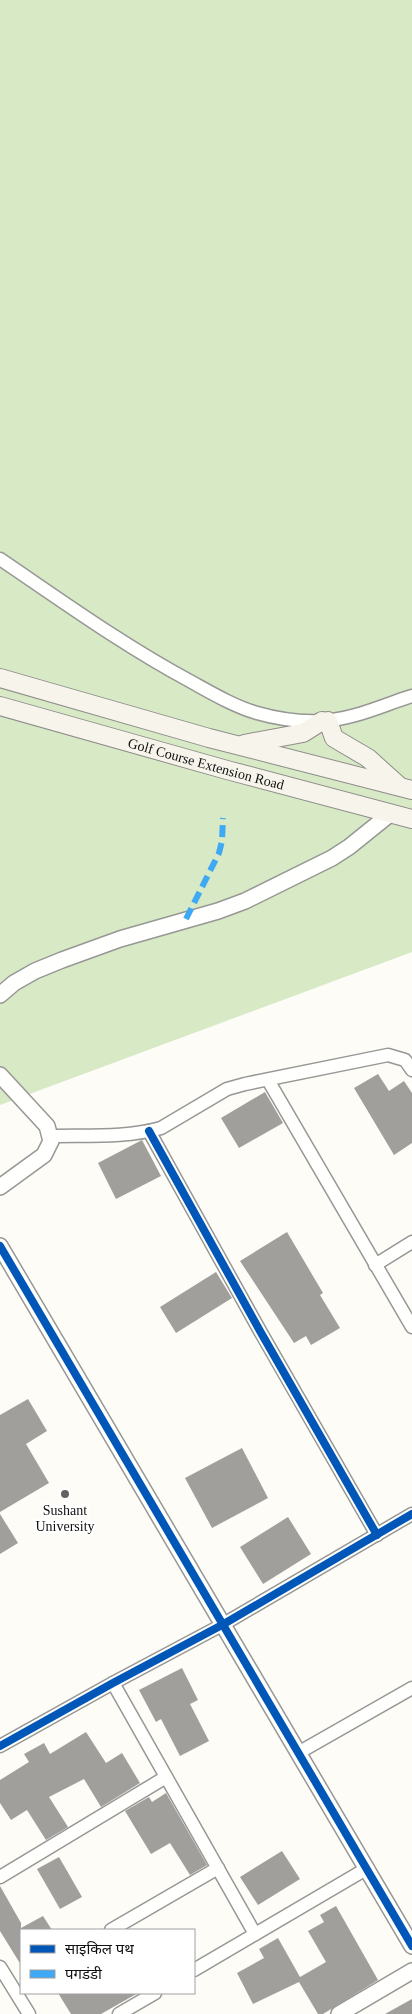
<svg xmlns="http://www.w3.org/2000/svg" width="412" height="2014" font-family="'Times New Roman','Noto Sans Devanagari',serif">
<style>
.forest{fill:#d8eac5}
.building{fill:#a19f9c}
.lines{fill:none;stroke-linecap:round;stroke-linejoin:round}
.minor-casing{stroke:#979795;stroke-width:15}
.tertiary-casing{stroke:#979795;stroke-width:18}
.secondary-casing{stroke:#8e8d8b;stroke-width:20}
.minor{stroke:#fffffe;stroke-width:12}
.tertiary{stroke:#fffffe;stroke-width:15}
.secondary{stroke:#f6f4eb;stroke-width:18}
.quiet{stroke:#3fa9f5;stroke-width:6;stroke-dasharray:12 6;stroke-linecap:butt}
.cycleway-casing{stroke:#fff;stroke-width:11}
.cycleway{stroke:#0057b8;stroke-width:8}
.poi-dot{fill:#646362;stroke:#fff;stroke-width:2}
.labels{text-anchor:middle;dominant-baseline:central;stroke-width:5;stroke-linejoin:round;paint-order:stroke}
.street-label{font-size:14px;fill:#111;stroke:#fff}
.poi-label{font-size:14px;fill:#111;stroke:#fff}
</style>
<rect width="100%" height="100%" fill="#fdfcf7"/>
<!-- forest -->
<path class="forest" d="M0,0H412V952L0,1105Z"/>
<!-- building -->
<g class="building">
<path d="M378,1074L389,1091L404,1081L412,1093V1143L394,1155L354,1088Z"/>
<path d="M265,1092L283,1123L239,1148L221,1118Z"/>
<path d="M142,1140L161,1176L116,1199L98,1163Z"/>
<path d="M287,1232L323,1293L320,1295L340,1328L311,1345L306,1336L294,1343L240,1261Z"/>
<path d="M216,1272L232,1298L176,1333L160,1307Z"/>
<path d="M28,1399L47,1431L26,1444L49,1483L0,1512V1415Z"/>
<path d="M242,1448L268,1498L212,1528L185,1478Z"/>
<path d="M0,1514L18,1543L0,1554Z"/>
<path d="M288,1517L311,1554L263,1584L240,1547Z"/>
<path d="M182,1668L198,1700L190,1704L209,1741L180,1756L161,1719L156,1722L139,1690Z"/>
<path d="M86,1732L106,1763L122,1753L140,1783L101,1807L84,1779L49,1797L68,1827L46,1840L27,1810L11,1820L0,1803V1780L29,1762L24,1754L44,1743L50,1754Z"/>
<path d="M166,1793L207,1865L190,1875L170,1843L151,1854L125,1811L149,1797L152,1802Z"/>
<path d="M282,1851L300,1879L258,1905L240,1877Z"/>
<path d="M59,1857L82,1897L60,1909L37,1869Z"/>
<path d="M0,1886L21,1923V1928L43,1916L52,1930H21V1965L0,1931Z"/>
<path d="M336,1906L378,1980L323,2014H318L299,1982L253,2004L237,1973L264,1958L259,1949L278,1938L300,1977L326,1962L308,1931L324,1922L320,1915Z"/>
<path d="M58,1993H138L101,2014H71Z"/>
<path d="M412,1999V2014H385Z"/>
</g>
<g class="lines">
<defs>
<g id="minor">
<path d="M0,559C62,601 123,645 188,680C210,692 233,706 257,713C278,719 300,722 321,721C352,720 383,705 412,696"/>
<path d="M268,1080L412,1327"/>
<path d="M149,1131L260,1331L377,1535"/>
<path d="M51,1136C87,1135 126,1138 161,1128L227,1089L245,1084L388,1055L405,1060L412,1070"/>
<path d="M375,1265L412,1242"/>
<path d="M113,1683L255,1934"/>
<path d="M0,1746L113,1683L222,1625L412,1514"/>
<path d="M298,1753L412,1688"/>
<path d="M0,1877L166,1777"/>
<path d="M111,1930L218,1868"/>
<path d="M0,1967L29,2014"/>
<path d="M194,1970L366,1869"/>
<path d="M119,2014L155,1993"/>
</g>
<g id="tertiary">
<path d="M0,995L14,983L35,971L62,960L120,939L218,911L245,901L332,858L349,847L390,814"/>
<path d="M0,1075L47,1126L51,1141L44,1155L0,1187"/>
<path d="M0,1246L412,1946"/>
<path d="M339,2014L412,1971"/>
</g>
<g id="secondary">
<path d="M0,678L209,738L412,790"/>
<path id="s1" d="M0,706L227,770L412,819"/>
<path d="M328,721L334,738L368,758L399,786"/>
<path d="M244,744L303,733L322,721"/>
</g>
</defs>
<!-- minor casing -->
<use href="#minor" class="minor-casing"/>
<!-- tertiary casing -->
<use href="#tertiary" class="tertiary-casing"/>
<!-- secondary casing -->
<use href="#secondary" class="secondary-casing"/>
<!-- minor -->
<use href="#minor" class="minor"/>
<!-- tertiary -->
<use href="#tertiary" class="tertiary"/>
<!-- secondary -->
<use href="#secondary" class="secondary"/>
<!-- quiet -->
<path class="quiet" d="M186,919L219,853L222,841L223,818"/>
<defs>
<g id="cycleway">
<path d="M149,1131L260,1331L377,1535"/>
<path d="M0,1246L412,1946"/>
<path d="M0,1746L113,1683L222,1625L412,1514"/>
</g>
</defs>
<!-- cycleway casing -->
<use href="#cycleway" class="cycleway-casing"/>
<!-- cycleway -->
<use href="#cycleway" class="cycleway"/>
</g>
<!-- markers -->
<circle class="poi-dot" cx="65" cy="1494" r="5"/>
<g class="labels">
<!-- street labels -->
<g class="street-label">
<text stroke="none"><textPath href="#s1" startOffset="214">Golf Course Extension Road</textPath></text>
</g>
<!-- poi labels -->
<g class="poi-label">
<text x="65" y="1510">Sushant<tspan x="65" dy="16">University</tspan></text>
</g>
</g>
<!-- legend -->
<rect x="20" y="1929" width="175" height="65" fill="#ffffff" stroke="#a0a0a0"/>
<rect x="30" y="1945" width="25" height="8" fill="#0057b8" stroke="#a0a0a0"/>
<text x="65" y="1954" font-size="15" fill="#111111">साइकिल पथ</text>
<rect x="30" y="1970" width="25" height="8" fill="#3fa9f5" stroke="#a0a0a0"/>
<text x="65" y="1979" font-size="15" fill="#111111">पगडंडी</text>
</svg>
